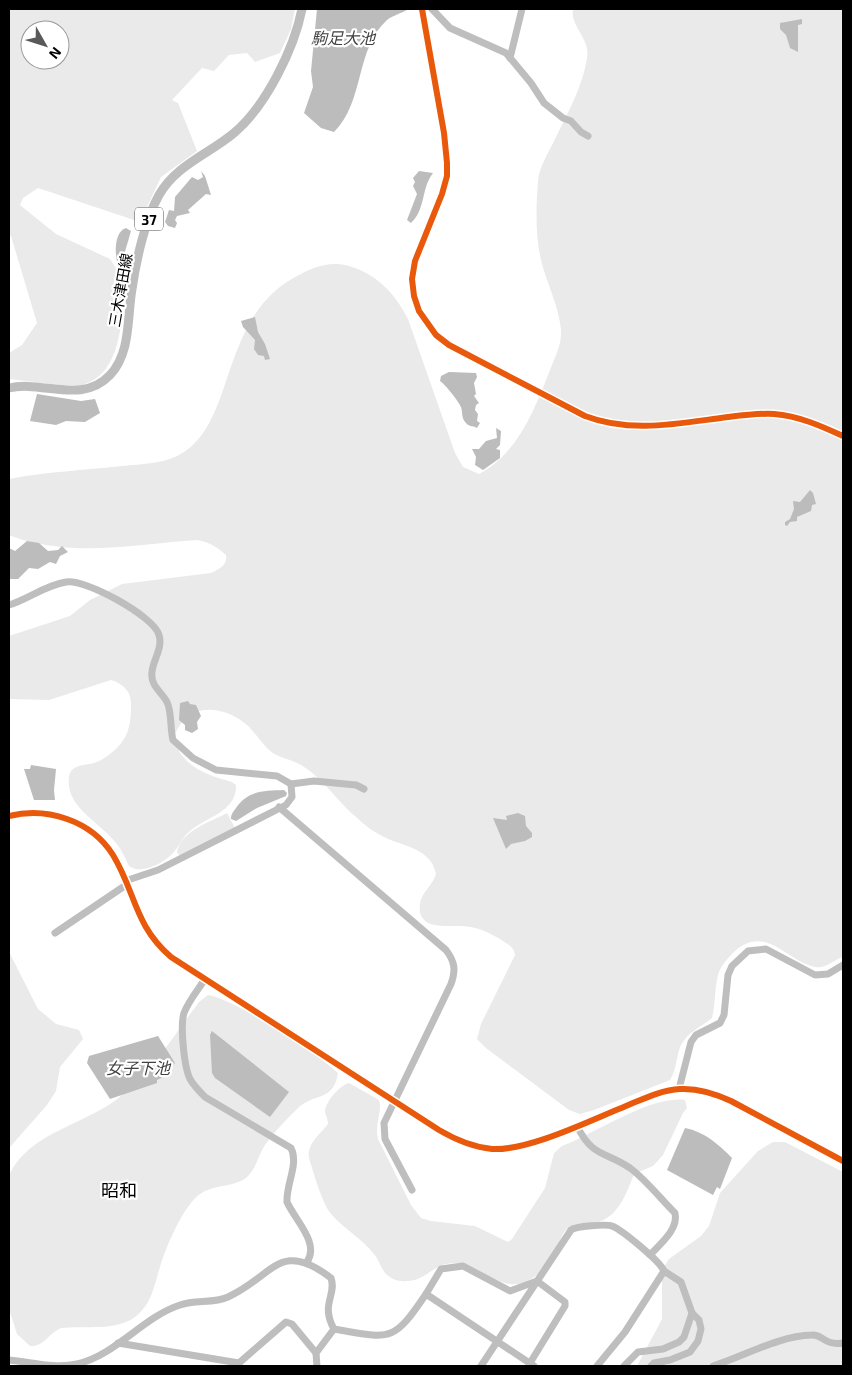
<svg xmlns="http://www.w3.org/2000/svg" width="852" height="1375" font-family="'Exo 2','Noto Sans JP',sans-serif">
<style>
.green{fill:#eaeaea;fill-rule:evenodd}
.water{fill:#bcbcbc}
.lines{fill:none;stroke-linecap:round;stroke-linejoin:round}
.minor{stroke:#bebebe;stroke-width:7}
.major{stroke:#bdbdbd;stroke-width:9}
.cycleway-casing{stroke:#fff;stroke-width:9}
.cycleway{stroke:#e8590c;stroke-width:6}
.labels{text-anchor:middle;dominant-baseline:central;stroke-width:4.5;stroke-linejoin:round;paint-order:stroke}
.shield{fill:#fff;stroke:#4c4c4c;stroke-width:1}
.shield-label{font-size:14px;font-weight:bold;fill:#000}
.street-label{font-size:15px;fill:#000;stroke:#fff}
.water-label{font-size:16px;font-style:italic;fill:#404040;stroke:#fff}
.quarter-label{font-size:18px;fill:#000;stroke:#fff}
</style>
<rect width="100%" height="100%" fill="#fff"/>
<!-- green -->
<g class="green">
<path d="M9,9H295L291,29L280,53L255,62L247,53L229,55L214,71L202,68L172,100L178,103L197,151L161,177L140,222L38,188L23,198L20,205L56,234L110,259L117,270L126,277C121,313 125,373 82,385C73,388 22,380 9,379V353L22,345L37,323L11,236L9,235ZM30,30H60V60H30Z"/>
<path d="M573,9H843V957C833,960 826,969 815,967C786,961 766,924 735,951C729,957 722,964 719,972C714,987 716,1003 712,1018C701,1027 688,1032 681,1045C676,1056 677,1069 670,1080L594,1110L580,1114L569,1110L486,1048L477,1039L481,1024L515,955C514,947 509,945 503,941C493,935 483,929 471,927C454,923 416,934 420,904C421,893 433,885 436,874C431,848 404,847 384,837C374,832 364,825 356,817C337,801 322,777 301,765C292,760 281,758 273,753C263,746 256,733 247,725C232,711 202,702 185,719C180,724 176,731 173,738C183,767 204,774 232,782L236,785C237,812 206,817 190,831C181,838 179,848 171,855C162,864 140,875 129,866C125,858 122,850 116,843C100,822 65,807 69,777C71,763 87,766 97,762C109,757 125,743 128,730C131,721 131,712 131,703C131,691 122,683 111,680L49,700L9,699V636L70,616L90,600L122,584L211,573C219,569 228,565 226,555C217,547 209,542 197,540C135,544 75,558 14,537L9,535V479C46,472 84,470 122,466C142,464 166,464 184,452C204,439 214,415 222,393C239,344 251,298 301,274C314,267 329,262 345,265C375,272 395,293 408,319L455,453L463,467L479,474C518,454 535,408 550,370C555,357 562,344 561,330C559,307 548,286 542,264C535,238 536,208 538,181C539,167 549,152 555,139C567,114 583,86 587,58C591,39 570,27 573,9Z"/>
<path d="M227,813L236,830L181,858L177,852C181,831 210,822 227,813Z"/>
<path d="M9,952L38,1009L56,1024L79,1030L83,1039L60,1067L56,1091L47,1105L9,1148Z"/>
<path d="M208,995C237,1000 315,1052 338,1073C334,1102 313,1093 298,1108C287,1119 274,1132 265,1145C257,1157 256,1172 243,1180C229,1187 213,1185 200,1194C183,1206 166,1247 160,1267C154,1286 152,1304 135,1317C115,1332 83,1325 61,1328C49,1333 44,1347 30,1346L17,1334L9,1309L10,1173C32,1131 86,1125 121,1096C153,1070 175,1034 199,1002Z"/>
<path d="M349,1083L379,1100C383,1111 374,1124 378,1139L411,1205L421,1218L431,1221L475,1226L508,1242L512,1239L545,1188L554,1153L562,1146C596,1133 651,1095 685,1100L687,1108L683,1113L663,1155L653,1166L634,1174C625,1197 617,1221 589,1224C582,1224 573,1224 567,1229C559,1236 559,1247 555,1256C550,1265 537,1277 527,1281C503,1293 484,1268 460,1264C435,1259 429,1280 408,1281C402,1282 395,1281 390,1277C381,1272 380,1260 373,1253C361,1237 336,1224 327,1208C319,1193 314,1174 309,1158C307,1143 320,1135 328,1124C328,1120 326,1116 325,1112C325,1102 340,1085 349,1083Z"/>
<path d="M773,1142H785L843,1172V1366H637L662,1319V1270L669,1259L701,1236L709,1226L720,1193L758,1151Z"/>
</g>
<!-- water -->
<g class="water">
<path d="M317,9H408C401,14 393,15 387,20C355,49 365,101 334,132L321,128L304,113L313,87L311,71Z"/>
<path d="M802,19V24L798,25V52L790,48L786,35L780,29V23Z"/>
<path d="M201,171L205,176L211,195L206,194L188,210L190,213L177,216L175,220L177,223L175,228L168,226L165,222L169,210L174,211L175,197L192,177L198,180L203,177Z"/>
<path d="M419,171L433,173C421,188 426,209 411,223L407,220L417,194L413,186L415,182L413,178Z"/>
<path d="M126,228L131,231L120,269C114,259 113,232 126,228Z"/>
<path d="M255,317L258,332L265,344L270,359L265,360L264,356L258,355L254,349L255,340L243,327L241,321Z"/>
<path d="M449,372L476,373L477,377L474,383L476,394L474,396L479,403L476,405L475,410L478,414L477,421L480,423L477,428C472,425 469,427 466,423C461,418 463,413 461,407C459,402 445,384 440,381L441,376Z"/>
<path d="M37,394L81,401L95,399L100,413L85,422L66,421L56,425L30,421Z"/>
<path d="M496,428L501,431L500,445L496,449L500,450V458L483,470L475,465L476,457L472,449H479L486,441L497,438Z"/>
<path d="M810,490L813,493L816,504L812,505L811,511L797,517V521L790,522L787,526L785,525V522L790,519L794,509L793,501L800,502Z"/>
<path d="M27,541L39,543L48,551L58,550L62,546L68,552L60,556L56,564L50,562L38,569L29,568L18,579H9V548L15,551Z"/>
<path d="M188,701L190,704L196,705L201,716L197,722L198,729L192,733L185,730V725L179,720L180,703Z"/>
<path d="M31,765L56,769L54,790L55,800H34L24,769H30Z"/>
<path d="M284,790L287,793L286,796L257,808L236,821L231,819C231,814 233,812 236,808C248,790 264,791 284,790Z"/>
<path d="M518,813L525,816L526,826L532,833V837L525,841L511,844L506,849L493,818L507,820L506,816Z"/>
<path d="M212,1031L289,1092L270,1117L215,1078L212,1073L210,1035Z"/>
<path d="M158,1036L175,1063L163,1077L157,1080V1083L110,1099L87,1063L89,1056Z"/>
<path d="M685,1128C705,1132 718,1144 732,1158L720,1189L717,1187L713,1195L667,1170Z"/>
</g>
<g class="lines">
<!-- minor -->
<g class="minor">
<path d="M422,9L444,133L447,163V176L442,194L415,261L412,279L414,296L419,311L436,335L449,345L585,416C632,434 680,423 728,417C744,415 759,413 774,414C799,416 821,426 843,436"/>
<path d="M432,9L450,28L506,53L531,83L544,103L563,118L571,121L581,132L588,136"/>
<path d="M510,58L522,9"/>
<path d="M9,605C28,599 46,585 66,582C84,578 154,616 159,635C163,648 153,660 152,672C150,686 162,692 167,702C172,712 170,729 173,740L193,758L216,770L277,776L291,784L314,781L356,785L364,789"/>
<path d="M279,807L446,950C455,962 456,970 451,984L384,1123L385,1139L412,1190"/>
<path d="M9,816C47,807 91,820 113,855C136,893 134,925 171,957L439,1130C456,1140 472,1147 492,1149C529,1151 591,1120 626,1106C643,1099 661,1090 680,1089C698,1088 714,1093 731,1101L843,1161"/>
<path d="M125,881L158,870L286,805L292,797L291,784"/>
<path d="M55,933L126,885"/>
<path d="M205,979C198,990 189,1000 184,1013C180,1025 184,1067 190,1079C194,1086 199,1091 205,1097L291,1148C299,1164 286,1184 287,1202C295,1220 320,1243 307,1262"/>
<path d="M679,1089L691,1042L696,1035L720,1023L724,1015L728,975L732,966L748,951L766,949L815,975L828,974L843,965"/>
<path d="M577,1126C593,1158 605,1151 630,1168C644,1178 662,1200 675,1213C679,1229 660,1244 650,1255"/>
<path d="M426,1294L441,1269L463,1266L510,1291L537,1281L565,1302V1306L530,1363"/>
<path d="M118,1343L239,1363"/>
<path d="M316,1353L334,1329"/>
<path d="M9,1360C32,1362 54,1369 77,1364C116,1355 143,1317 180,1305C195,1299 213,1304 228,1297C273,1277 279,1238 331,1278C337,1295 320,1304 334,1329C391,1339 393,1343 426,1294L534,1366"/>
<path d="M239,1363L286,1322L292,1324L316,1353L317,1366"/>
<path d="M481,1366L571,1230C576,1226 606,1224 612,1226C622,1230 660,1261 664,1271L625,1332L597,1366"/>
<path d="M624,1366L638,1352L663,1349L679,1342L684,1337L692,1313"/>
<path d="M651,1366L654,1363L670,1360L690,1352L698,1341L701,1329L699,1320L692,1313L681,1282L664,1271"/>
<path d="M713,1366C745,1356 778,1336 812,1335C823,1334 824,1346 843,1343"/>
</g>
<!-- major -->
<path class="major" d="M9,388C42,380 82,405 110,375C131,353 127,318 132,289C136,261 145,220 159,195C176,165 209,154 234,133C266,106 294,49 302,9"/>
<defs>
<g id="cycleway">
<path d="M422,9L444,133L447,163V176L442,194L415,261L412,279L414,296L419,311L436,335L449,345L585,416C632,434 680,423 728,417C744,415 759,413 774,414C799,416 821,426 843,436"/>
<path d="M9,816C47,807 91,820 113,855C136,893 134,925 171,957L439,1130C456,1140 472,1147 492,1149C529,1151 591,1120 626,1106C643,1099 661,1090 680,1089C698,1088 714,1093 731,1101L843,1161"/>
</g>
</defs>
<!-- cycleway casing -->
<use href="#cycleway" class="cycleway-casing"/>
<!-- cycleway -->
<use href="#cycleway" class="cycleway"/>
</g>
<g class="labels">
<!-- shield labels -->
<rect class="shield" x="135" y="207.5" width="28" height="23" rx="4"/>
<g class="shield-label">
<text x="149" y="219">37</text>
</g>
<!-- street labels -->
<g class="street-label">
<text transform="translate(120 290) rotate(-80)">三木津田線</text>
</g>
<!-- water labels -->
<g class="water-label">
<text x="343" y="37">駒足大池</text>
<text x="138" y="1067">女子下池</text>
</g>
<!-- quarter labels -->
<g class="quarter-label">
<text x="119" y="1190">昭和</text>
</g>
</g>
<!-- border -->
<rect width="852" height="1375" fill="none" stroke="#000000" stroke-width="20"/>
<!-- north arrow -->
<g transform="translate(45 45) rotate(129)"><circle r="24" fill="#ffffff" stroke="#999999"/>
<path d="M0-4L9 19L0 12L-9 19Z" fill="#595959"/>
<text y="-8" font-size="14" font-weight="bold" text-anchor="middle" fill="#000000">N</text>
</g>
</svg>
